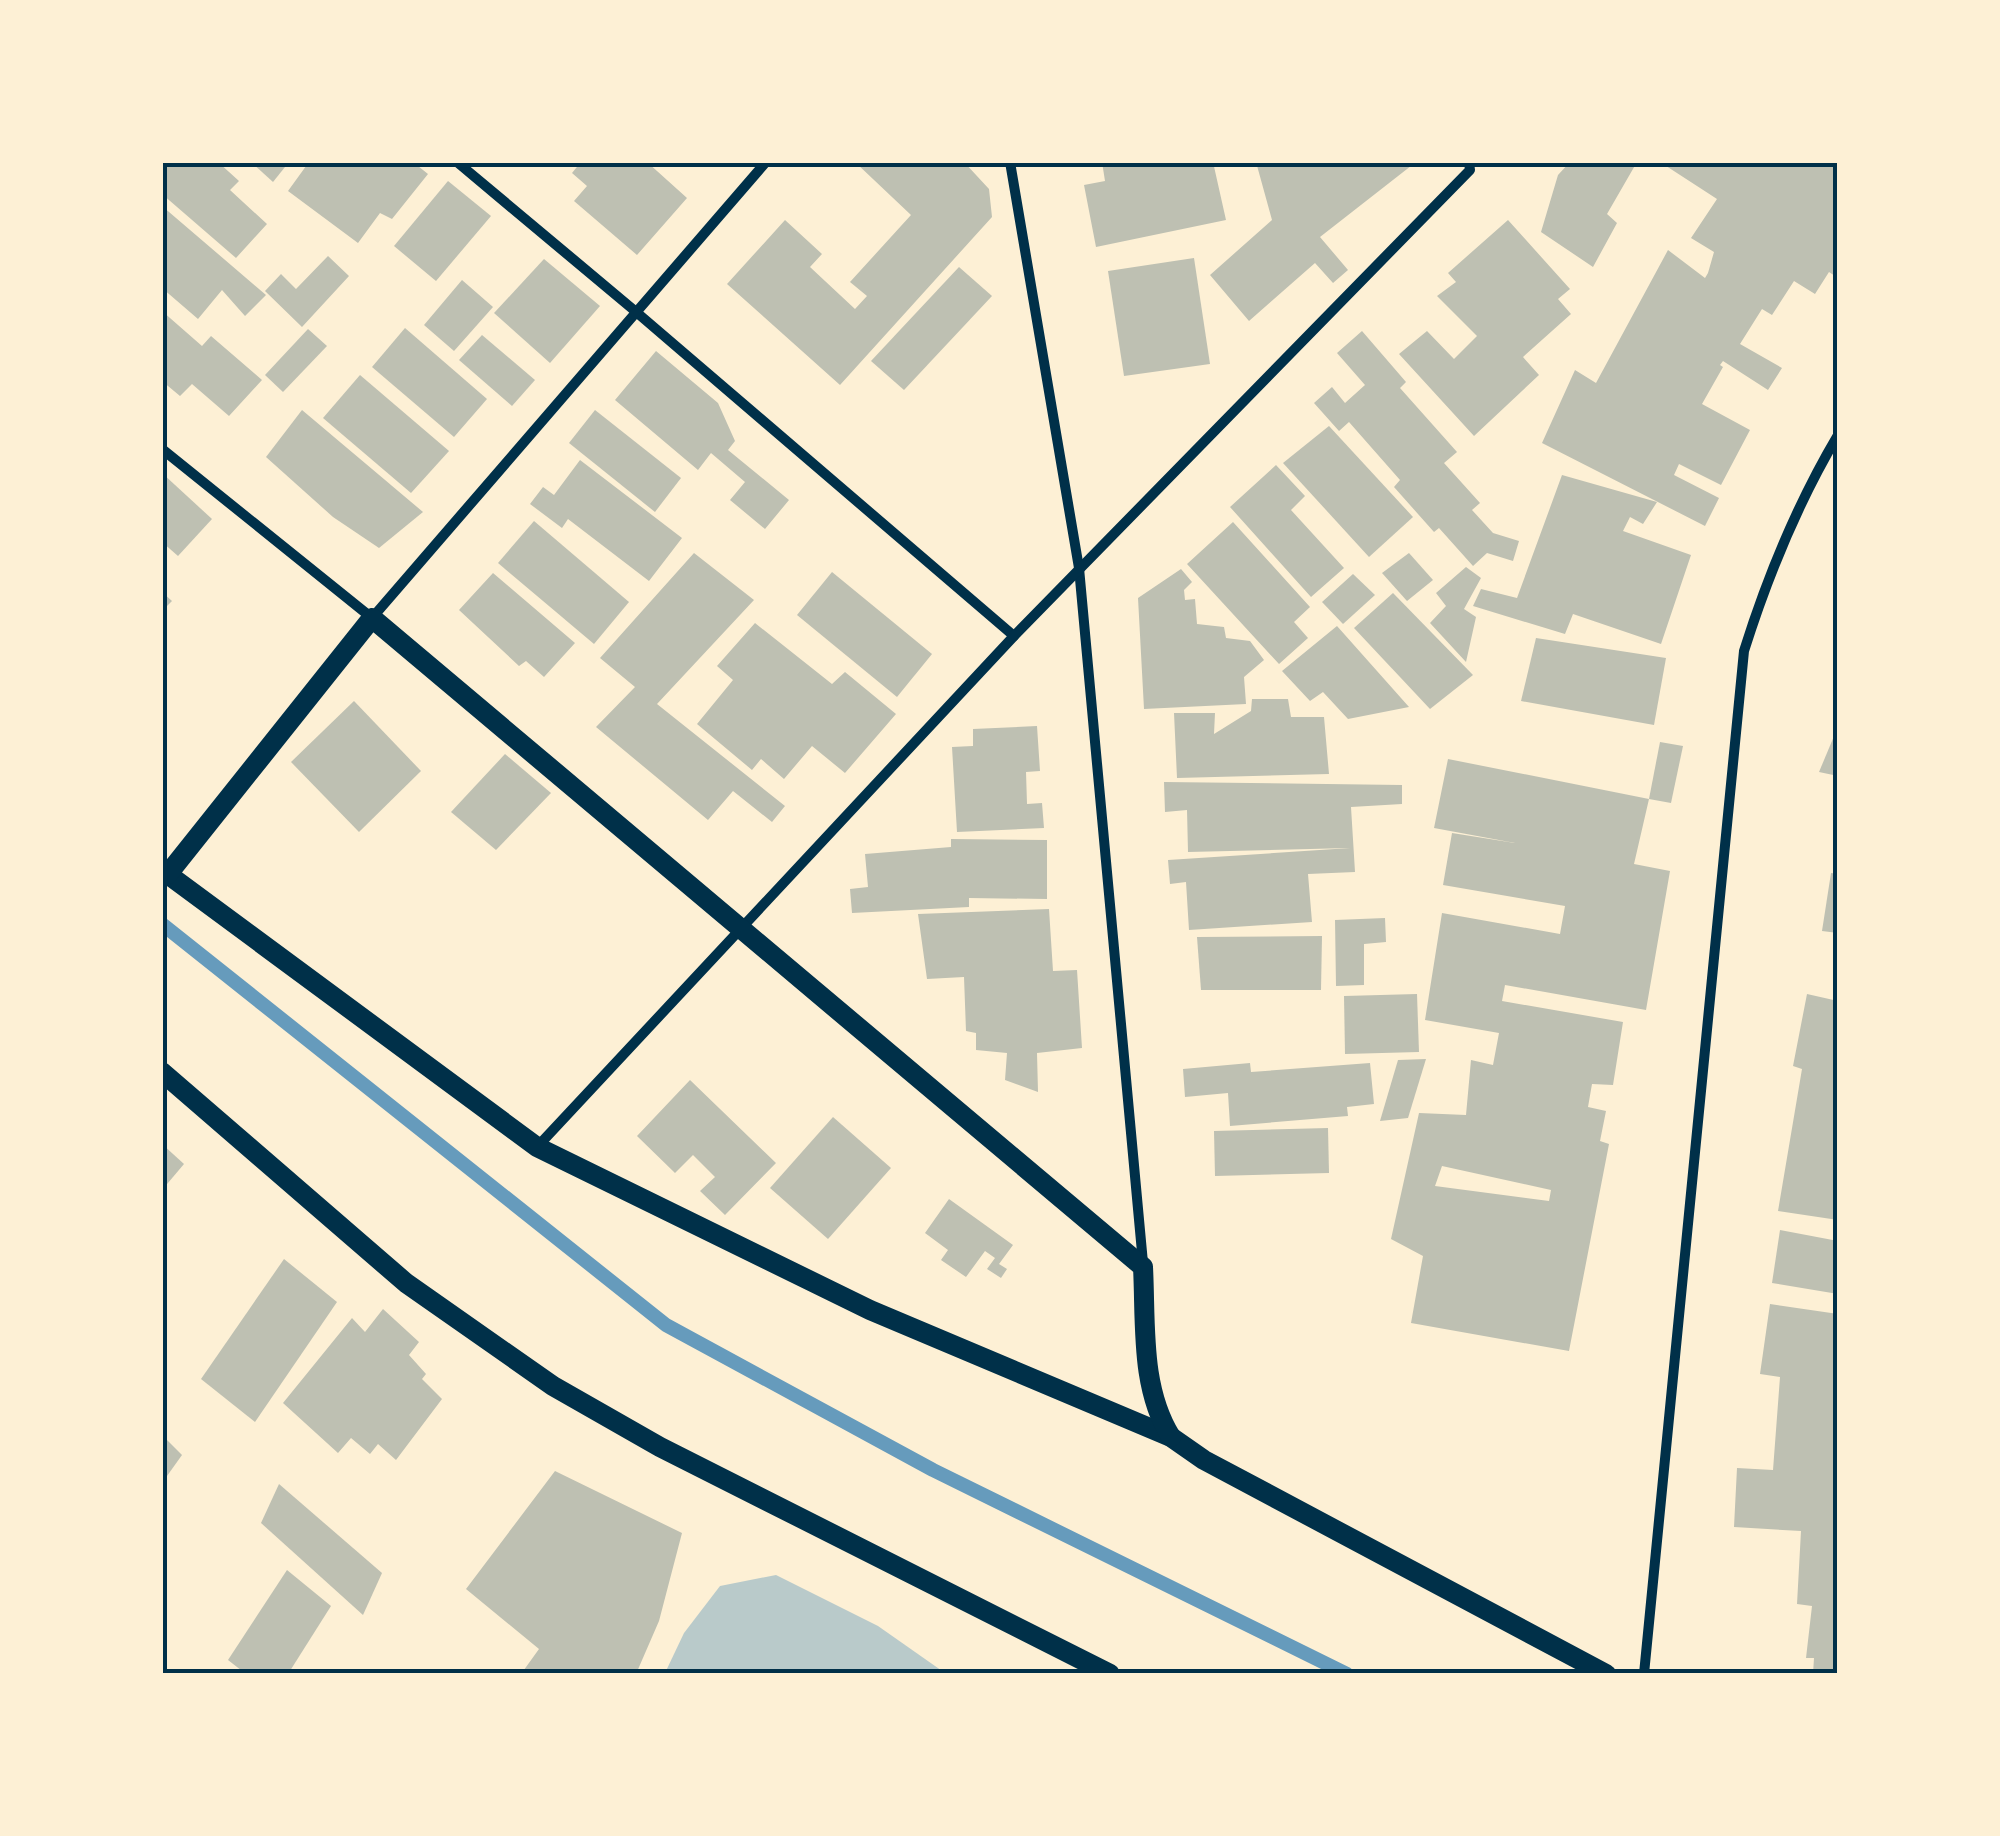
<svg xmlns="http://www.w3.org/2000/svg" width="2000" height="1836" font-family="'PT Sans',sans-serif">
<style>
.green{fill:#b9caca}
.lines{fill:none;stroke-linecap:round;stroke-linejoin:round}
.stream{stroke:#669bbc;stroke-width:14}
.building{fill:#bec0b2;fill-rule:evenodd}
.minor{stroke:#003049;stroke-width:10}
.secondary{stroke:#003049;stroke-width:20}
.neatline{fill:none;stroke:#003049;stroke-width:4}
</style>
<rect width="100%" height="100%" fill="#fdf0d5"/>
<!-- green -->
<path class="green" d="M776,1575L878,1626L945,1673H665L684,1633L720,1586Z"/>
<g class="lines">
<!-- stream -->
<path class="stream" d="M162,924L666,1325L933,1470L1347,1674"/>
</g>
<!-- building -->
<g class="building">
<path d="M167,162H218L239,181L230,190L267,224L236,258L162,194V168Z"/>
<path d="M251,162H289L273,182Z"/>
<path d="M309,162H413L428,174L392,219L380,213L358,243L288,191Z"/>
<path d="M581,162H647L687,198L637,255L574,201L587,186L572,173Z"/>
<path d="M855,162H964L989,189L992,217L840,385L727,284L785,220L822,254L810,267L855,309L867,296L850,282L911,215Z"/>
<path d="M1102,162H1213L1226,220L1096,247L1084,185L1105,181Z"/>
<path d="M1256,162H1416L1320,237L1348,270L1333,283L1315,263L1249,321L1210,275L1272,220Z"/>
<path d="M1570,162H1637L1607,214L1617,223L1593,267L1541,232L1558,175Z"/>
<path d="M1660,162H1838V278L1829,272L1815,294L1794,281L1772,315L1762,309L1740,344L1782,368L1768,390L1723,361L1720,365L1723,367L1702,404L1750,430L1721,485L1679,464L1674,475L1719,498L1705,526L1542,443L1575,370L1596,383L1668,250L1705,278L1708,273L1714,252L1691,238L1717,199Z"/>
<path d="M448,181L491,216L436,281L394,246Z"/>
<path d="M162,206L266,295L245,316L222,290L198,319L162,288Z"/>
<path d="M1508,220L1570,289L1558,299L1571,314L1523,357L1539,375L1474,436L1399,354L1427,331L1454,359L1477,336L1437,296L1456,282L1448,273Z"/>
<path d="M328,256L349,276L302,327L265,291L281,274L296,289Z"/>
<path d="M1194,258L1210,364L1124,376L1108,271Z"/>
<path d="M544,259L600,306L550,363L494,313Z"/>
<path d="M959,267L992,296L904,390L871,361Z"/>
<path d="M462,280L493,307L454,351L424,325Z"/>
<path d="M162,311L202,346L211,336L262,380L229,416L192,384L180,396L162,381Z"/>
<path d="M405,328L487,399L454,437L372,367Z"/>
<path d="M308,329L327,346L283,392L265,375Z"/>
<path d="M1362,331L1406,382L1400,388L1457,452L1444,463L1480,503L1472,510L1493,533L1519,541L1513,561L1487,553L1473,566L1439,528L1434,532L1394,487L1400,480L1349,422L1339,431L1314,403L1332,387L1345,403L1365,385L1337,353Z"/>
<path d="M482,335L535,380L512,406L459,360Z"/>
<path d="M656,351L718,403L735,441L728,450L789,500L765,529L730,500L745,482L711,453L698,470L615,400Z"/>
<path d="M360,375L449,451L411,493L323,418Z"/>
<path d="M302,410L423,512L379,548L333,517L266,457Z"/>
<path d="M595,410L681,478L655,512L569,443Z"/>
<path d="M1329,426L1413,517L1369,557L1283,463Z"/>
<path d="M580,460L682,538L649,581L568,519L562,528L530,504L543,487L554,495Z"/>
<path d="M1276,465L1305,496L1291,510L1344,568L1311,597L1230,507Z"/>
<path d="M162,473L212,519L178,556L162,542Z"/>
<path d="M1562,475L1657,502L1643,524L1630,517L1623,531L1691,555L1661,644L1573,614L1565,634L1473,606L1481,589L1517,598Z"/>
<path d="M534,521L629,602L594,644L498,563Z"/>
<path d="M1233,522L1310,607L1294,622L1308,638L1279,664L1187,564Z"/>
<path d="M694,553L754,600L657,704L785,806L772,822L733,791L708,820L596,727L635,687L600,658Z"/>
<path d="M1409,553L1433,580L1407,601L1382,573Z"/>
<path d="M1466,567L1481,578L1464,609L1476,617L1466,662L1430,623L1446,606L1436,593Z"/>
<path d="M1181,569L1192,582L1184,590L1185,600L1195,599L1197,624L1224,627L1226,638L1250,641L1264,660L1244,677L1246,704L1144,709L1138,598Z"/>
<path d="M832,572L932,654L897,697L797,615Z"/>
<path d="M493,573L575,643L544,677L526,661L519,666L459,610Z"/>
<path d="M1353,574L1375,595L1343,624L1322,602Z"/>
<path d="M162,592L172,601L162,611Z"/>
<path d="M1393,593L1473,675L1430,709L1354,628Z"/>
<path d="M755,623L832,684L845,672L896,714L845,773L812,746L784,779L761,759L752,770L697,724L733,680L717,666Z"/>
<path d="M1337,626L1409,707L1348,719L1323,692L1310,701L1282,671Z"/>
<path d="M1536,638L1666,658L1654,725L1521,701Z"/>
<path d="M1252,699H1288L1291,717H1324L1329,774L1177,778L1174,713H1215L1214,734L1251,711Z"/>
<path d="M354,701L421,771L359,832L291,762Z"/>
<path d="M1037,726L1040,771L1026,772L1027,804L1042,803L1044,828L957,832L952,747L973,746V729Z"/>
<path d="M1837,729H1838V776L1819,772Z"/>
<path d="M1660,742L1683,746L1671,803L1649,799Z"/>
<path d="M505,754L551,793L496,850L451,812Z"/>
<path d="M1448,759L1649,799L1634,864L1670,871L1646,1010L1505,985L1502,1001L1623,1022L1613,1085L1592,1084L1588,1107L1606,1111L1600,1141L1609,1144L1569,1351L1411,1323L1423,1256L1391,1239L1419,1113L1466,1115L1471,1060L1493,1065L1499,1033L1425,1020L1442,913L1560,934L1565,906L1443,885L1452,833L1515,843L1434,828ZM1442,1166L1551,1190L1549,1201L1435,1186Z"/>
<path d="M1164,782L1402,785V804L1351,807L1355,872L1308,874L1312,922L1189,930L1186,882L1170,884L1168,860L1350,848L1188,852L1187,810L1165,812Z"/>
<path d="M951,839L1047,840V899L969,898V907L852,913L850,889L868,887L865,854L951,847Z"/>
<path d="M1831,873L1838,874V933L1822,931Z"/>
<path d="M1049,909L1053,971L1077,970L1082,1048L1037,1053L1038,1092L1005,1080L1007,1053L976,1050V1033L966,1031L964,977L927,979L918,914Z"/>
<path d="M1385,918L1386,942L1364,944V985L1336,986L1335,920Z"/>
<path d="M1322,936L1321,990H1201L1197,937Z"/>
<path d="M1417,994L1419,1052L1345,1054L1344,996Z"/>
<path d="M1807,994L1838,1001V1220L1778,1211L1802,1069L1793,1066Z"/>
<path d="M1426,1059L1408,1118L1380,1121L1398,1060Z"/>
<path d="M1250,1063L1251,1072L1370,1063L1374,1104L1347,1107L1348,1116L1230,1126L1228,1093L1185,1097L1183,1069Z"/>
<path d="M690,1080L776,1163L725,1215L700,1191L715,1177L693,1155L675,1173L637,1136Z"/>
<path d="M833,1117L891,1168L828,1239L770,1188Z"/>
<path d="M1328,1128L1329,1173L1215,1176L1214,1131Z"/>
<path d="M162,1144L184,1164L162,1190Z"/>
<path d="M949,1199L1013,1245L999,1264L1007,1269L1001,1278L987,1269L995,1258L985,1251L966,1277L941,1260L948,1250L925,1233Z"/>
<path d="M1780,1230L1838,1241V1294L1772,1283Z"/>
<path d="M284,1259L337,1302L255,1422L201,1379Z"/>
<path d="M1770,1304L1838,1314V1674H1813L1814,1658H1806L1812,1606L1797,1604L1801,1531L1734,1527L1737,1468L1773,1470L1780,1377L1760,1374Z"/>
<path d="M383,1309L419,1342L409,1355L426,1374L422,1379L442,1399L396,1460L378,1444L370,1454L351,1438L338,1453L283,1403L352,1318L365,1332Z"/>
<path d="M162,1435L182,1455L162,1483Z"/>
<path d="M555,1471L682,1533L659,1621L636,1674H521L539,1649L466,1589Z"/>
<path d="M279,1484L382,1573L363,1615L261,1523Z"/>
<path d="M287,1570L331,1606L288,1674H246L228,1660Z"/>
</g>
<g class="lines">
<!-- minor -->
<g class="minor">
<path d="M457,162L635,311L1014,636"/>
<path d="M1010,162L1079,568L1143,1263"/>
<path d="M162,449L372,618L766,162"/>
<path d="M538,1146L1014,636L1470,170L1469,162"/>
<path d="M1644,1674L1744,651C1768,575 1797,504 1838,435"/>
</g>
<!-- secondary -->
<g class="secondary">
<path d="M162,870L537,1147L870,1310L1171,1437L1204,1460L1606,1674"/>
<path d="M168,874L372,618L1143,1267C1146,1324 1140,1387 1171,1437"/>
<path d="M162,1072L406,1283L553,1386L660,1447L1110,1674"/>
</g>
</g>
<!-- border -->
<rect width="2000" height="1836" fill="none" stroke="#fdf0d5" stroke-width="330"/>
<rect x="165" y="165" width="1670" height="1506" class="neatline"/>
</svg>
